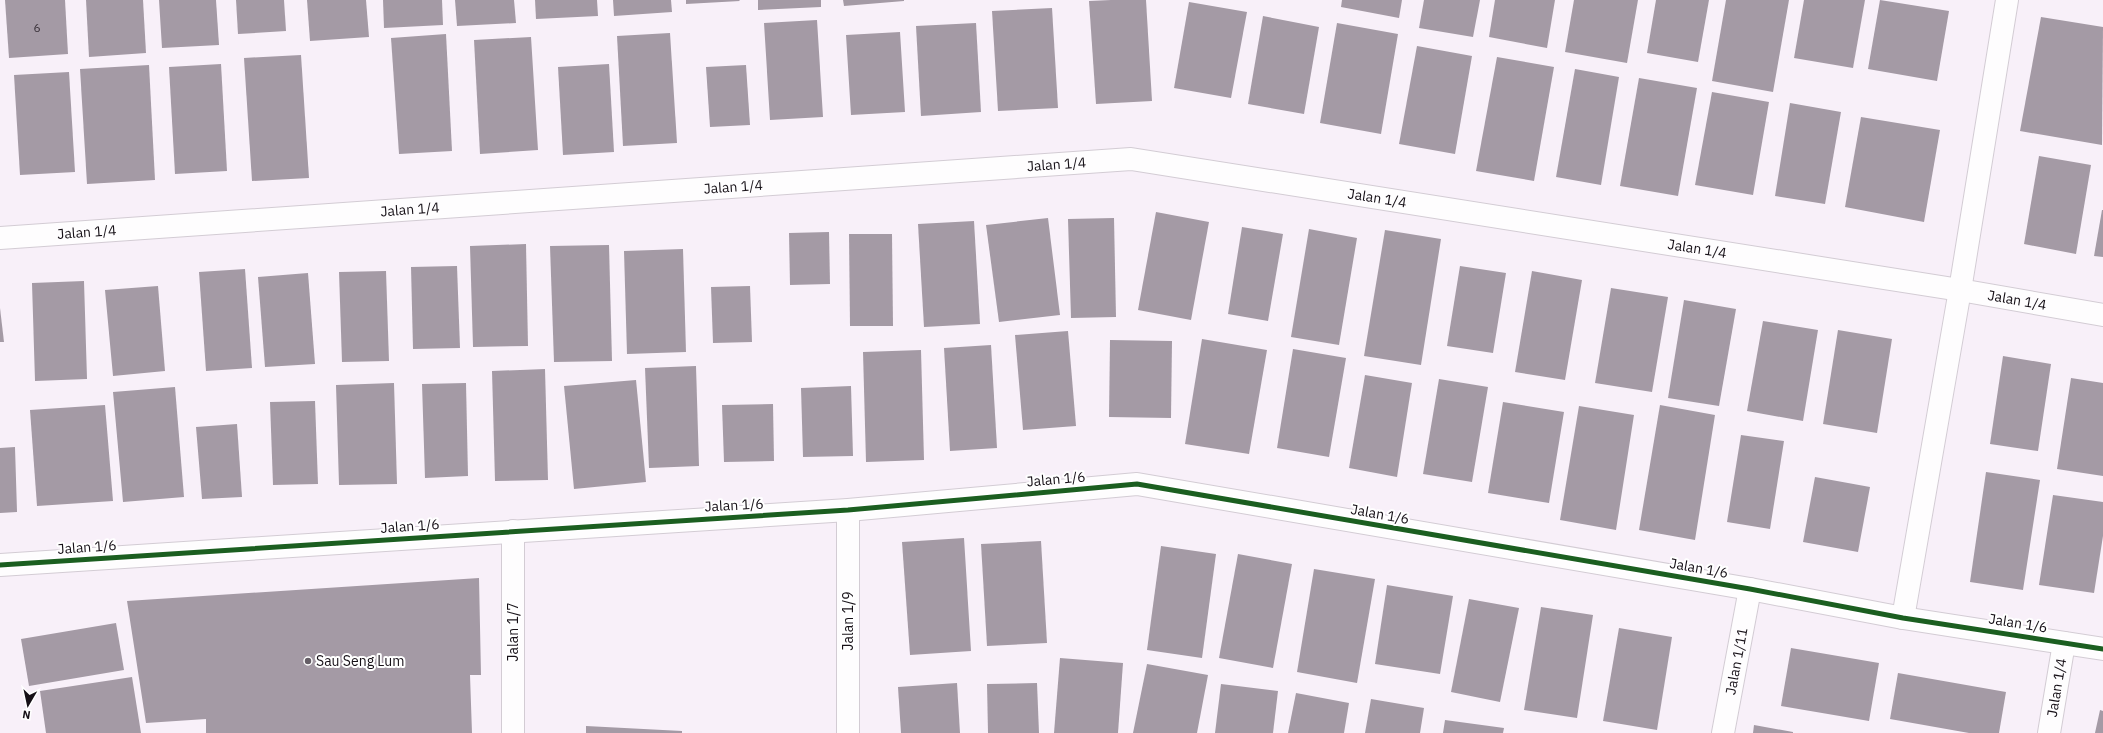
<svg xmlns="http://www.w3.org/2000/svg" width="2103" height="733" font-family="'IBM Plex Sans',sans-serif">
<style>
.building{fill:#a49aa5}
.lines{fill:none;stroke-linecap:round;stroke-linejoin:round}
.minor-casing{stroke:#d3ccd4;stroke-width:24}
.minor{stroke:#fefdfe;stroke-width:22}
.cycleway-casing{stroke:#fff;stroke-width:8}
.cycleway{stroke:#1b5e20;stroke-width:5}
.poi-dot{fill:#655e66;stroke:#fff;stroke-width:1.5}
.labels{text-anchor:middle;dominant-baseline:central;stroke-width:4;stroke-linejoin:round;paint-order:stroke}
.number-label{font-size:12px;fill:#3a323a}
.street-label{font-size:14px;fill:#161017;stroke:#fff}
.poi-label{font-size:14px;fill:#161017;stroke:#fff;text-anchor:start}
</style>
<rect width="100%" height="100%" fill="#f8f0f9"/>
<!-- building -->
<g class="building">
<path d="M5,0H65L68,54L9,58Z"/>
<path d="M86,0H143L146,53L89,57Z"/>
<path d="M159,0H216L219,45L162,48Z"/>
<path d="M236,0H284L286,31L238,34Z"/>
<path d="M307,0H366L369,37L310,41Z"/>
<path d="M383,0H442L443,25L384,28Z"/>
<path d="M455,0H514L516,23L457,26Z"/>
<path d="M535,0H597L598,16L536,19Z"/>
<path d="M613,0H671L672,12L614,16Z"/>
<path d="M686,0H739L740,1L686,4Z"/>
<path d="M758,0H821V7L758,10Z"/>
<path d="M843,0H904V1L844,6Z"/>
<path d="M1111,0H1146L1152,101L1096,104L1089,1Z"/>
<path d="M1342,0H1402L1399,18L1341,7Z"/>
<path d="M1424,0H1480L1473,37L1419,28Z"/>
<path d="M1495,0H1555L1547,48L1489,37Z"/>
<path d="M1574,0H1638L1627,63L1565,52Z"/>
<path d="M1656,0H1709L1698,62L1647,53Z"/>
<path d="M1726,0H1789L1773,92L1712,81Z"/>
<path d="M1804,0H1865L1853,68L1794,58Z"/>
<path d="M1880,0L1949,11L1937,81L1868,69Z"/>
<path d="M1189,2L1247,12L1231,98L1174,88Z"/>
<path d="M1052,8L1058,108L998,111L992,11Z"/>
<path d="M1263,16L1319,27L1304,114L1248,104Z"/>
<path d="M2041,17L2103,27L2102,145L2020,131Z"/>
<path d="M817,20L823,117L770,120L764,23Z"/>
<path d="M976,23L981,112L921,116L916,26Z"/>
<path d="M1337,23L1398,34L1381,134L1320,123Z"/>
<path d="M900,32L905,112L851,115L846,35Z"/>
<path d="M670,33L677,143L623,146L617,36Z"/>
<path d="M446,34L452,151L399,154L391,38Z"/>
<path d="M531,37L538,150L480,154L474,40Z"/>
<path d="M1417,46L1472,56L1455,154L1399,144Z"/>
<path d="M301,55L309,178L252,181L244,58Z"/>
<path d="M1497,57L1554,67L1534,181L1476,171Z"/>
<path d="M221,64L227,171L175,174L169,67Z"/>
<path d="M609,64L614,152L563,155L558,67Z"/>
<path d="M149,65L155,180L87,184L80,69Z"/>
<path d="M746,65L750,125L710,127L706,67Z"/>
<path d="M1575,69L1619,77L1601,185L1556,177Z"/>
<path d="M69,72L75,172L20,175L14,75Z"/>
<path d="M1639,78L1697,88L1678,196L1620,186Z"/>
<path d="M1712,92L1769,102L1753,195L1695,185Z"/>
<path d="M1790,103L1841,112L1825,204L1775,196Z"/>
<path d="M1861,117L1940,130L1924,222L1845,207Z"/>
<path d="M2039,156L2091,165L2076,254L2024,244Z"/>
<path d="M2102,210H2103V257L2094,256Z"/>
<path d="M1156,212L1209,222L1191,320L1138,310Z"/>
<path d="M1048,218L1060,315L999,322L986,225Z"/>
<path d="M1114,218L1116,317L1071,318L1068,219Z"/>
<path d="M974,221L980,324L924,327L918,224Z"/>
<path d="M1242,227L1283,234L1268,321L1228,314Z"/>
<path d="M1309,229L1357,238L1339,345L1291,337Z"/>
<path d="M1385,230L1441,239L1421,365L1364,356Z"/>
<path d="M829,232L830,284L790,285L789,233Z"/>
<path d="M849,234H892L893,326H850Z"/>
<path d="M526,244L528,346L473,347L470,246Z"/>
<path d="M609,245L612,361L554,362L550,246Z"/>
<path d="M683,249L686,352L627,354L624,251Z"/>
<path d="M457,266L460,348L413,349L411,267Z"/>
<path d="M1460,266L1506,273L1493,353L1447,346Z"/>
<path d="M245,269L252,368L206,371L199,272Z"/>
<path d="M386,271L389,361L342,362L339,272Z"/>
<path d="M1532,271L1582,280L1565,380L1515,372Z"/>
<path d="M308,273L315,364L265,367L258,277Z"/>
<path d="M84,281L87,379L35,381L32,283Z"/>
<path d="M158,286L165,371L113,376L105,290Z"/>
<path d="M750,286L752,342L713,343L711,287Z"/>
<path d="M1611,288L1668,297L1652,392L1595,383Z"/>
<path d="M1684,300L1736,309L1719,406L1668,398Z"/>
<path d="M0,308L4,342H0Z"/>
<path d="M1763,321L1818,330L1803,421L1747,411Z"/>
<path d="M1838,330L1892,339L1877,433L1823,424Z"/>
<path d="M1068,331L1076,426L1023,430L1015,335Z"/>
<path d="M1202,339L1267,350L1249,454L1185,444Z"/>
<path d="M1110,340L1172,341L1171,418L1109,417Z"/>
<path d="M991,345L997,448L950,451L944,348Z"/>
<path d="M1293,349L1346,358L1329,457L1277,448Z"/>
<path d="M921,350L924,460L866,462L863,352Z"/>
<path d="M2003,356L2051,364L2038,451L1990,444Z"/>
<path d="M696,366L699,466L649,468L645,368Z"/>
<path d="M545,369L548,480L495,481L492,371Z"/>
<path d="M1365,375L1412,383L1397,477L1349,468Z"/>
<path d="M2071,378L2103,383V476L2057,469Z"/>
<path d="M1439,379L1488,387L1472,482L1423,474Z"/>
<path d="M636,380L646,482L574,489L564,386Z"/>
<path d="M394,383L397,484L339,485L336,385Z"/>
<path d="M466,383L468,476L425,478L422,384Z"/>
<path d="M851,386L853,456L803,457L801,388Z"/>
<path d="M175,387L184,497L123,502L113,392Z"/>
<path d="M315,401L318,484L273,485L270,402Z"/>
<path d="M1503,402L1564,412L1549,503L1488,493Z"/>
<path d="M773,404L774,461L724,462L722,405Z"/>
<path d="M105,405L113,501L37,506L30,410Z"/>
<path d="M1660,405L1715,415L1695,540L1639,530Z"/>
<path d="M1579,406L1634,415L1616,530L1560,520Z"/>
<path d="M237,424L242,497L202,499L196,427Z"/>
<path d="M1741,435L1784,441L1770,529L1727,522Z"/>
<path d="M15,447L17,512L0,513V448Z"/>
<path d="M1986,472L2040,480L2023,590L1970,582Z"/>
<path d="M1815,477L1870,487L1858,552L1803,542Z"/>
<path d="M2053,495L2103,502V536L2094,593L2039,585Z"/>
<path d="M964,538L971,651L910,655L902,542Z"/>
<path d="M1041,541L1047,643L987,646L981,544Z"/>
<path d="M1161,546L1216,554L1202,658L1147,650Z"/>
<path d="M1238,554L1292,564L1273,668L1219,658Z"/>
<path d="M1314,569L1375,579L1357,683L1297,672Z"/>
<path d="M479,578L481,675H470L472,733H206V719L146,723L127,601Z"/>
<path d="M1387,585L1453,596L1440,674L1375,664Z"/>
<path d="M1469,599L1519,608L1500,702L1451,692Z"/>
<path d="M1541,607L1593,615L1577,718L1524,710Z"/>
<path d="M116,623L124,670L29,686L21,639Z"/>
<path d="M1619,628L1672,637L1657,730L1603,721Z"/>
<path d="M1791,648L1879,663L1869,721L1781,706Z"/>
<path d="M1060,658L1123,663L1118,733H1054Z"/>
<path d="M1147,664L1208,675L1197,733H1133Z"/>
<path d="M1898,673L2006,692L1999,733H1969L1890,719Z"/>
<path d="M132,677L141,733H46L40,691Z"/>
<path d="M957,683L960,733H901L898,687Z"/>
<path d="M1037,683L1039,733H988L987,684Z"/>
<path d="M1221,684L1278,691L1273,733H1215Z"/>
<path d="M1296,693L1349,703L1344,733H1288Z"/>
<path d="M1371,699L1424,708L1420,733H1365Z"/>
<path d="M2100,710L2103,711V733H2095Z"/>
<path d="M1445,720L1504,728L1503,733H1443Z"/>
<path d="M1754,725L1793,732V733H1753Z"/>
<path d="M586,726L682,731V733H586Z"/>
</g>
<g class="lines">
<defs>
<g id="minor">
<path id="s1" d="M0,238L1131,159L1960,290L2103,315"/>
<path d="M513,531V733"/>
<path d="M0,565L848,510L1137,484L1750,589L1903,618L2103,649"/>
<path d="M1903,618L1960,290L2007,0"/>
<path d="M848,733V510"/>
<path id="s2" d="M1723,733L1750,589"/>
<path id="s3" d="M2049,733L2064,643"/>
</g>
</defs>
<!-- minor casing -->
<use href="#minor" class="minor-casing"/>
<!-- minor -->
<use href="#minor" class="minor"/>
<defs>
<path id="cycleway" d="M0,565L848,510L1137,484L1750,589L1903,618L2103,649"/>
</defs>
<!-- cycleway casing -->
<use href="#cycleway" class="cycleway-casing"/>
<!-- cycleway -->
<use href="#cycleway" class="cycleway"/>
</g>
<!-- markers -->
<circle class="poi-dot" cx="308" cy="661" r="4"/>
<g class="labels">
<!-- number labels -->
<g class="number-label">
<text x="37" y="27">6</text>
</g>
<!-- street labels -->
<g class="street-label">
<text stroke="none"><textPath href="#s1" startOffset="1059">Jalan 1/4</textPath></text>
<text stroke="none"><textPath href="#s1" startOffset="735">Jalan 1/4</textPath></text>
<text stroke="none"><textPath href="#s1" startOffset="1383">Jalan 1/4</textPath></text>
<text stroke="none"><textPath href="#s1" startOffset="411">Jalan 1/4</textPath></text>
<text stroke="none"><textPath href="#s1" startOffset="87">Jalan 1/4</textPath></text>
<text stroke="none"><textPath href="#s1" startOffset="1707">Jalan 1/4</textPath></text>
<text stroke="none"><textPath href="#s1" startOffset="2031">Jalan 1/4</textPath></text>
<text transform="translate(1056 479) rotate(-5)">Jalan 1/6</text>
<text transform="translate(734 505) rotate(-3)">Jalan 1/6</text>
<text transform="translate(1380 514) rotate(10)">Jalan 1/6</text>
<text transform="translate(410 526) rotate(-4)">Jalan 1/6</text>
<text transform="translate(87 547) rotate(-4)">Jalan 1/6</text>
<text transform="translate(1699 568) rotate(10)">Jalan 1/6</text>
<text transform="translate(848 621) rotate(-90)">Jalan 1/9</text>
<text transform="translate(2018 623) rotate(9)">Jalan 1/6</text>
<text transform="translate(513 632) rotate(-90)">Jalan 1/7</text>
<text stroke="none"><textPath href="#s2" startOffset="73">Jalan 1/11</textPath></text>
<text stroke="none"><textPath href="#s3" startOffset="46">Jalan 1/4</textPath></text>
</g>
<!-- poi labels -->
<g class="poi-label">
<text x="316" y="661">Sau Seng Lum</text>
</g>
</g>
<!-- north arrow -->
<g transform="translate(28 705) rotate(189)" stroke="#ffffff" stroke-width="3" paint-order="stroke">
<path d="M0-3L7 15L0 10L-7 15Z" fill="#161017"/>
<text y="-6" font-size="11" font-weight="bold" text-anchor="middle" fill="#161017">N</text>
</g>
</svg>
